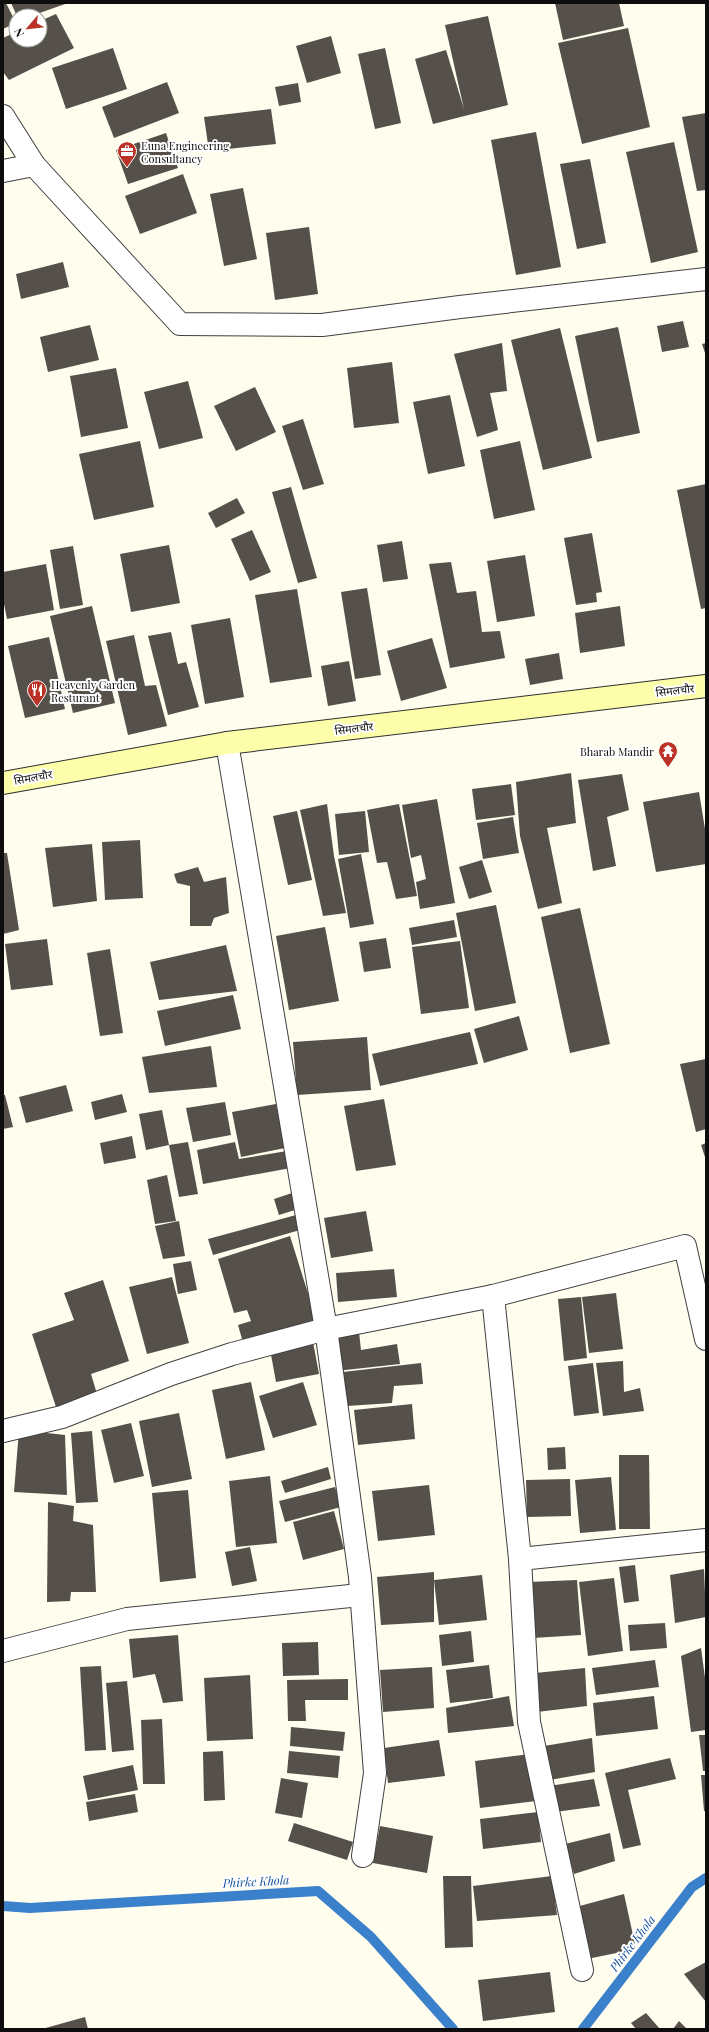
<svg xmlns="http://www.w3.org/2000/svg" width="709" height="2032" font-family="'Playfair Display','Noto Sans Devanagari',serif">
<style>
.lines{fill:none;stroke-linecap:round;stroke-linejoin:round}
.stream{stroke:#3b80cb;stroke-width:10}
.building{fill:#56504a}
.street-casing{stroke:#404040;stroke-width:24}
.secondary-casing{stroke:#2f2f2f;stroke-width:24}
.street{stroke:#fff;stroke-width:22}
.secondary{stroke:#fdfeaa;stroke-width:22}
.labels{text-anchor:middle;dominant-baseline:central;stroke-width:4;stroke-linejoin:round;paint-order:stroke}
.poi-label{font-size:11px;fill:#0d0d0d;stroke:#fff;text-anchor:start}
.street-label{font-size:11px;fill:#0d0d0d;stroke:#fff}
.water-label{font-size:12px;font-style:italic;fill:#18539d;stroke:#fff}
</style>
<rect width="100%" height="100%" fill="#fffdee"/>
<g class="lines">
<!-- stream -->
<g class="stream">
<path d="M3,1906L30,1908L318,1891L371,1937L453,2029"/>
<path d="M583,2029L692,1887L706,1878"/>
</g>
</g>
<!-- building -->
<g class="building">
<path d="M3,3H6L16,23L3,29Z"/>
<path d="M11,3H68L31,16H17Z"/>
<path d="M555,3H619L624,26L563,40Z"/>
<path d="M56,14L74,48L9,80L3,72V38L16,32V40H40V21Z"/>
<path d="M488,16L508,105L433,124L415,59L446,50L464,109L445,25Z"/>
<path d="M628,28L650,127L582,144L558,43Z"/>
<path d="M331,36L341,73L307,83L296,46Z"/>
<path d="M113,48L127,89L66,109L52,68Z"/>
<path d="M385,48L401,123L375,129L358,54Z"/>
<path d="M167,82L179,113L114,138L102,107Z"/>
<path d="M298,83L301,102L279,106L275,87Z"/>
<path d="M271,109L276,144L209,151L204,117Z"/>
<path d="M706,113V190L697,191L682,117Z"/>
<path d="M536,132L561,267L516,275L491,140Z"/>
<path d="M166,133L178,168L128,184L116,150Z"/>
<path d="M674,142L698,252L651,263L626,152Z"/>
<path d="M590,159L606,243L577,249L560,164Z"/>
<path d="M183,174L197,213L140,234L125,196Z"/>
<path d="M243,188L257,259L224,266L210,194Z"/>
<path d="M309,227L318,294L275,300L266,233Z"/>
<path d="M63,262L69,287L21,299L16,274Z"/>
<path d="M683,321L689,347L662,352L657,326Z"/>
<path d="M90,325L99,360L48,372L40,337Z"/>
<path d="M618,327L640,433L597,442L575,336Z"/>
<path d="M560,328L592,458L543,470L511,340Z"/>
<path d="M502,343L507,391L490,393L498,430L477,437L454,354Z"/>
<path d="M706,343V356L702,344Z"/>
<path d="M392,362L399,423L354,428L347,368Z"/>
<path d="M116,368L128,428L81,437L70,376Z"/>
<path d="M188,381L203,438L159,449L144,392Z"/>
<path d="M255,387L276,432L236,451L214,406Z"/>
<path d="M450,395L465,466L428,474L413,402Z"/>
<path d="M303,419L324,484L303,490L282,426Z"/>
<path d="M140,441L154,507L94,520L79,454Z"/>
<path d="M520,441L535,510L494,519L480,450Z"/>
<path d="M706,484V608L701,609L677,490Z"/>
<path d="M291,487L317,578L298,583L272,492Z"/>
<path d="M237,498L245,513L216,528L208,513Z"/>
<path d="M252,530L271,572L250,581L231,539Z"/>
<path d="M592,533L602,592L596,593L597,602L576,605L564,538Z"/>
<path d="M402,541L408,579L383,582L377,545Z"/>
<path d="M169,545L180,603L131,612L120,554Z"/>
<path d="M73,546L83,605L60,609L50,550Z"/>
<path d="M525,555L535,616L497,622L487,561Z"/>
<path d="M451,562L457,593L476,591L482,632L500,631L505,658L450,668L429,564Z"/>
<path d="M46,564L54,610L7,619L3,599V572Z"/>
<path d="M367,588L381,675L355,679L341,592Z"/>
<path d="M297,589L312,677L270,683L255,595Z"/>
<path d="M92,606L115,703L73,713L50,616Z"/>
<path d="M620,606L625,646L580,653L575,613Z"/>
<path d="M230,618L244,697L205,704L191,625Z"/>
<path d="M171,632L178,664L186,662L199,707L168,715L148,636Z"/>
<path d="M134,635L145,686L156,685L167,726L128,735L106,641Z"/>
<path d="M49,637L65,709L25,718L8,646Z"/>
<path d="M432,638L447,688L401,701L387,651Z"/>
<path d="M559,653L563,679L530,685L525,659Z"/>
<path d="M349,661L356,701L328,706L321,666Z"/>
<path d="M571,773L576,823L547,828L562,903L538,909L520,836L516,782Z"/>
<path d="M622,774L629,810L607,817L616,866L593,871L578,780Z"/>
<path d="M511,784L515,815L476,820L472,789Z"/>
<path d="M699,792L706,835V864L656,872L643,802Z"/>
<path d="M437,799L455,903L420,909L416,882L426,879L421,855L411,858L402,805Z"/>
<path d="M327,804L334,856L346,913L323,916L300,810Z"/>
<path d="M399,804L417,896L396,899L387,862L377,863L367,810Z"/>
<path d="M297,811L312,880L288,885L273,816Z"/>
<path d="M365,811L369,852L339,855L335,814Z"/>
<path d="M513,817L519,853L483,859L477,823Z"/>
<path d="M140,840L143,898L105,900L102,842Z"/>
<path d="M92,844L97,901L53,907L45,848Z"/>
<path d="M3,853H7L19,930L3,934Z"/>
<path d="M361,854L374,924L350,928L338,859Z"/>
<path d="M482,860L492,892L469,899L459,867Z"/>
<path d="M198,867L204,882L226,877L229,913L214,918L211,926H190V886L177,883L174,874Z"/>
<path d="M496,905L516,1003L475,1011L456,913Z"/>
<path d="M580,908L610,1044L570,1053L541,917Z"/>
<path d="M454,920L457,937L412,945L409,928Z"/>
<path d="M325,927L339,1001L289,1010L276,936Z"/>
<path d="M386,938L391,968L364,972L359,942Z"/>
<path d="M47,939L53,985L11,990L5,944Z"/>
<path d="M460,941L469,1008L421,1014L412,947Z"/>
<path d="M226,945L237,991L159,1000L150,962Z"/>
<path d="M110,949L123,1033L100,1036L87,953Z"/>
<path d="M233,995L241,1029L165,1046L157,1011Z"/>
<path d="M519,1016L528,1050L484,1063L474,1029Z"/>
<path d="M470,1032L478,1064L380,1086L372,1054Z"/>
<path d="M367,1037L371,1090L297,1095L293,1042Z"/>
<path d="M211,1046L217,1087L149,1093L142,1057Z"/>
<path d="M706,1059V1129L696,1132L680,1064Z"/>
<path d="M66,1085L73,1111L26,1123L19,1097Z"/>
<path d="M122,1094L127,1112L95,1120L91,1102Z"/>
<path d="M3,1095H5L13,1127L3,1129Z"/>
<path d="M384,1099L396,1165L356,1171L344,1106Z"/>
<path d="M225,1102L231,1135L193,1142L186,1108Z"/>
<path d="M276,1104L285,1148L241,1157L232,1112Z"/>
<path d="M162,1110L169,1145L146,1150L139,1114Z"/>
<path d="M132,1136L136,1158L104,1164L100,1143Z"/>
<path d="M188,1142L198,1194L179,1197L169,1145Z"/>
<path d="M235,1142L239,1159L287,1151L291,1168L203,1184L197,1150Z"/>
<path d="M706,1143V1160L701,1145Z"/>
<path d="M167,1175L176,1221L155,1224L147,1180Z"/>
<path d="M292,1193L298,1209L279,1215L274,1199Z"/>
<path d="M366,1211L373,1251L331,1258L324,1218Z"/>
<path d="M296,1215L300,1230L213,1255L208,1239Z"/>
<path d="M179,1221L185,1256L163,1259L155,1226Z"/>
<path d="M290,1236L318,1325L244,1346L238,1325L251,1321L247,1310L234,1313L218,1259Z"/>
<path d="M191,1261L197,1290L178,1294L173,1264Z"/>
<path d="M394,1269L397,1297L338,1302L336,1273Z"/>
<path d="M172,1277L189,1343L147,1354L129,1287Z"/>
<path d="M103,1280L129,1361L91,1374L97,1394L56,1407L32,1334L74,1320L64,1293Z"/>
<path d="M616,1293L623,1349L589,1353L582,1297Z"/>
<path d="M581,1297L587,1358L564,1361L558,1299Z"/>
<path d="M332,1332H359L361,1350L397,1344L400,1364L336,1371Z"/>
<path d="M313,1342L319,1374L276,1382L270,1349Z"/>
<path d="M623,1361L624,1392L640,1388L644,1411L603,1416L596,1363Z"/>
<path d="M421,1363L423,1384L394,1386L392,1403L347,1406L343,1372Z"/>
<path d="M593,1363L599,1413L574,1416L568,1366Z"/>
<path d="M251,1382L265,1450L226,1459L212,1390Z"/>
<path d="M303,1382L317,1425L273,1438L259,1396Z"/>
<path d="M412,1404L415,1439L358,1445L354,1410Z"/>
<path d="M179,1413L192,1479L152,1487L139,1421Z"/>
<path d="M131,1423L144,1476L114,1483L101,1430Z"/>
<path d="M19,1430L65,1435L67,1495L14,1492Z"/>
<path d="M92,1431L98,1502L76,1503L71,1433Z"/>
<path d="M565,1447L566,1469L548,1470L547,1448Z"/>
<path d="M619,1455H649L650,1529H619Z"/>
<path d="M328,1467L331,1479L285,1493L281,1481Z"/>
<path d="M270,1476L277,1543L236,1547L229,1481Z"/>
<path d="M611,1477L616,1530L580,1533L575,1480Z"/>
<path d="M570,1479L571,1516L527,1517L526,1480Z"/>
<path d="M429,1485L435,1535L378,1541L372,1491Z"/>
<path d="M335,1487L341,1507L285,1522L279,1501Z"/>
<path d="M188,1490L196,1578L160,1582L152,1493Z"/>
<path d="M48,1502L74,1506L73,1521L93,1525L96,1592H71L70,1601L47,1602Z"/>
<path d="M334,1511L344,1549L303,1560L293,1522Z"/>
<path d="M250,1547L257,1581L232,1586L225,1552Z"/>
<path d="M635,1565L639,1601L624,1603L619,1567Z"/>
<path d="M704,1569L706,1617L675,1623L670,1575Z"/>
<path d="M434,1572V1622L381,1625L377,1577Z"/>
<path d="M482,1575L487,1620L439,1625L434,1580Z"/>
<path d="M614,1578L623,1651L588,1656L579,1582Z"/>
<path d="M577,1580L581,1635L533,1638L529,1582Z"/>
<path d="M665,1623L667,1648L630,1651L628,1625Z"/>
<path d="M471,1631L474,1662L442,1666L439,1635Z"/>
<path d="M178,1635L183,1701L163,1703L155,1674L133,1678L129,1639Z"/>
<path d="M318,1642L319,1675L283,1676L282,1643Z"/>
<path d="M701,1648L706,1685V1730L691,1732L681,1656Z"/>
<path d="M655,1660L659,1687L596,1695L592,1668Z"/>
<path d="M489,1665L493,1698L450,1703L446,1670Z"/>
<path d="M101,1666L106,1750L85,1751L80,1667Z"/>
<path d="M432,1667L434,1708L383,1712L380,1670Z"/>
<path d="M585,1668L587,1706L537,1712L535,1673Z"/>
<path d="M250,1675L253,1739L207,1741L204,1678Z"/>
<path d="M348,1679V1700H305L306,1721H288L287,1680Z"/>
<path d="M127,1681L134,1750L112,1752L106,1683Z"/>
<path d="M509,1696L514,1726L448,1733L446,1708Z"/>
<path d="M654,1696L658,1729L596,1736L593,1703Z"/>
<path d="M162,1719L165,1784H143L141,1720Z"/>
<path d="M291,1727L345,1732L343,1751L290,1746Z"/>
<path d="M699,1735H706V1771H703Z"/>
<path d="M592,1738L595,1772L544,1781L538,1747Z"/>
<path d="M439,1740L445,1776L388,1783L384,1748Z"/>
<path d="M223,1751L225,1800L204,1801L203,1752Z"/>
<path d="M289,1751L340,1756L338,1778L287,1773Z"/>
<path d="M530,1754L536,1801L480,1808L475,1761Z"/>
<path d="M670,1758L676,1779L628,1790L641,1845L623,1849L605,1773Z"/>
<path d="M133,1765L138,1790L88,1800L83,1776Z"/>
<path d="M701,1775H706V1811H704Z"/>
<path d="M281,1778L308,1783L302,1818L275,1813Z"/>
<path d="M594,1779L600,1806L555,1812L549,1786Z"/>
<path d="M135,1794L138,1812L89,1821L86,1802Z"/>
<path d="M538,1812L541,1842L483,1849L480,1819Z"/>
<path d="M294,1823L353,1842L347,1860L288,1841Z"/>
<path d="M380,1826L433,1836L427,1873L373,1863Z"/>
<path d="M610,1833L615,1861L574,1874L565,1844Z"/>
<path d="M443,1876H471L473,1947L445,1948Z"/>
<path d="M552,1876L557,1915L477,1921L473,1886Z"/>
<path d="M624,1894L636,1949L587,1959L576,1907Z"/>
<path d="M706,1962V2002L684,1974Z"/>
<path d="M550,1972L555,2012L483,2021L478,1980Z"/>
<path d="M646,2013L660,2029H636L631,2023Z"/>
<path d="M85,2017L88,2029H42Z"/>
<path d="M679,2021L687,2029H673Z"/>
</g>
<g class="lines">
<defs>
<g id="street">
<path d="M3,116L34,165L180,324L322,325L460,307L706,279"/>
<path d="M3,171L34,165"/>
<path d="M227,743L326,1329L360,1577L375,1773L363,1856"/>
<path d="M493,1296L520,1559L529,1722L582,1970"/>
<path d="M3,1431L62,1417L171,1374L232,1354L326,1329L493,1296L685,1246L706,1339"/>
<path d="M520,1559L706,1540"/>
<path d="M3,1651L127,1619L360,1595"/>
</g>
<path id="secondary" d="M3,783L227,743L706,686"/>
</defs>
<!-- street casing -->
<use href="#street" class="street-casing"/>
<!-- secondary casing -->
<use href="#secondary" class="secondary-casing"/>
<!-- street -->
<use href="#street" class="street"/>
<!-- secondary -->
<use href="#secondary" class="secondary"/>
</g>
<!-- icons -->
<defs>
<symbol id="office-pin" viewBox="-11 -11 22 30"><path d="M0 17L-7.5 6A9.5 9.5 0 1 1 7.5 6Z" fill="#bb3227" stroke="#fff"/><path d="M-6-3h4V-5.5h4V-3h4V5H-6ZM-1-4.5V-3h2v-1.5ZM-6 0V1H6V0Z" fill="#fff"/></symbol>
<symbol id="restaurant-pin" viewBox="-11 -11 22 30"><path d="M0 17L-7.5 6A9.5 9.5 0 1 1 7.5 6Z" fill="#bb3227" stroke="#fff"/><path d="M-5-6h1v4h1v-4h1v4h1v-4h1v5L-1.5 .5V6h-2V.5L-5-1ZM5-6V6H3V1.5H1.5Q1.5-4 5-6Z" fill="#fff"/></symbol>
<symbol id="temple-pin" viewBox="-11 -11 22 30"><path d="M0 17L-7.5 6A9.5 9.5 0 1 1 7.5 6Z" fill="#bb3227" stroke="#fff"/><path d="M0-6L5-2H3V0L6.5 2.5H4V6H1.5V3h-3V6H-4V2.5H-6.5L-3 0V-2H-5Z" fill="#fff"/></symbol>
</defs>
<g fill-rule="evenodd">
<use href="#office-pin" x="116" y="140" width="22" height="30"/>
<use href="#restaurant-pin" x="26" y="679" width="22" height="30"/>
<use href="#temple-pin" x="657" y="740" width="22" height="30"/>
</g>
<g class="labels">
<!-- poi labels -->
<g class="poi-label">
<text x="141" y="145">Euna Engineering<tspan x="141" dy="13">Consultancy</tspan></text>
<text x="51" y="684">Heavenly Garden<tspan x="51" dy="13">Resturant</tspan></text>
<text x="654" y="751" text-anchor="end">Bharab Mandir</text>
</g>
<!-- street labels -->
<g class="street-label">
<text transform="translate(675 690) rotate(-7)">सिमलचौर</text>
<text transform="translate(354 728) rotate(-7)">सिमलचौर</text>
<text transform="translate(33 777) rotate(-10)">सिमलचौर</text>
</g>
<!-- water labels -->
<g class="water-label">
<text transform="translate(256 1881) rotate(-3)">Phirke Khola</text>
<text transform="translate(632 1943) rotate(-53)">Phirke Khola</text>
</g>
</g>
<!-- border -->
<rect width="709" height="2032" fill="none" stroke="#0d0d0d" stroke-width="8"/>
<!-- north arrow -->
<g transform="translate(28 28) rotate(242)"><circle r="19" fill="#ffffff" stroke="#9e9e9e"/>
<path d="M0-3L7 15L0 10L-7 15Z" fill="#bb3227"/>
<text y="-6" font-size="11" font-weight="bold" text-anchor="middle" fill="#0d0d0d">N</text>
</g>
</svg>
